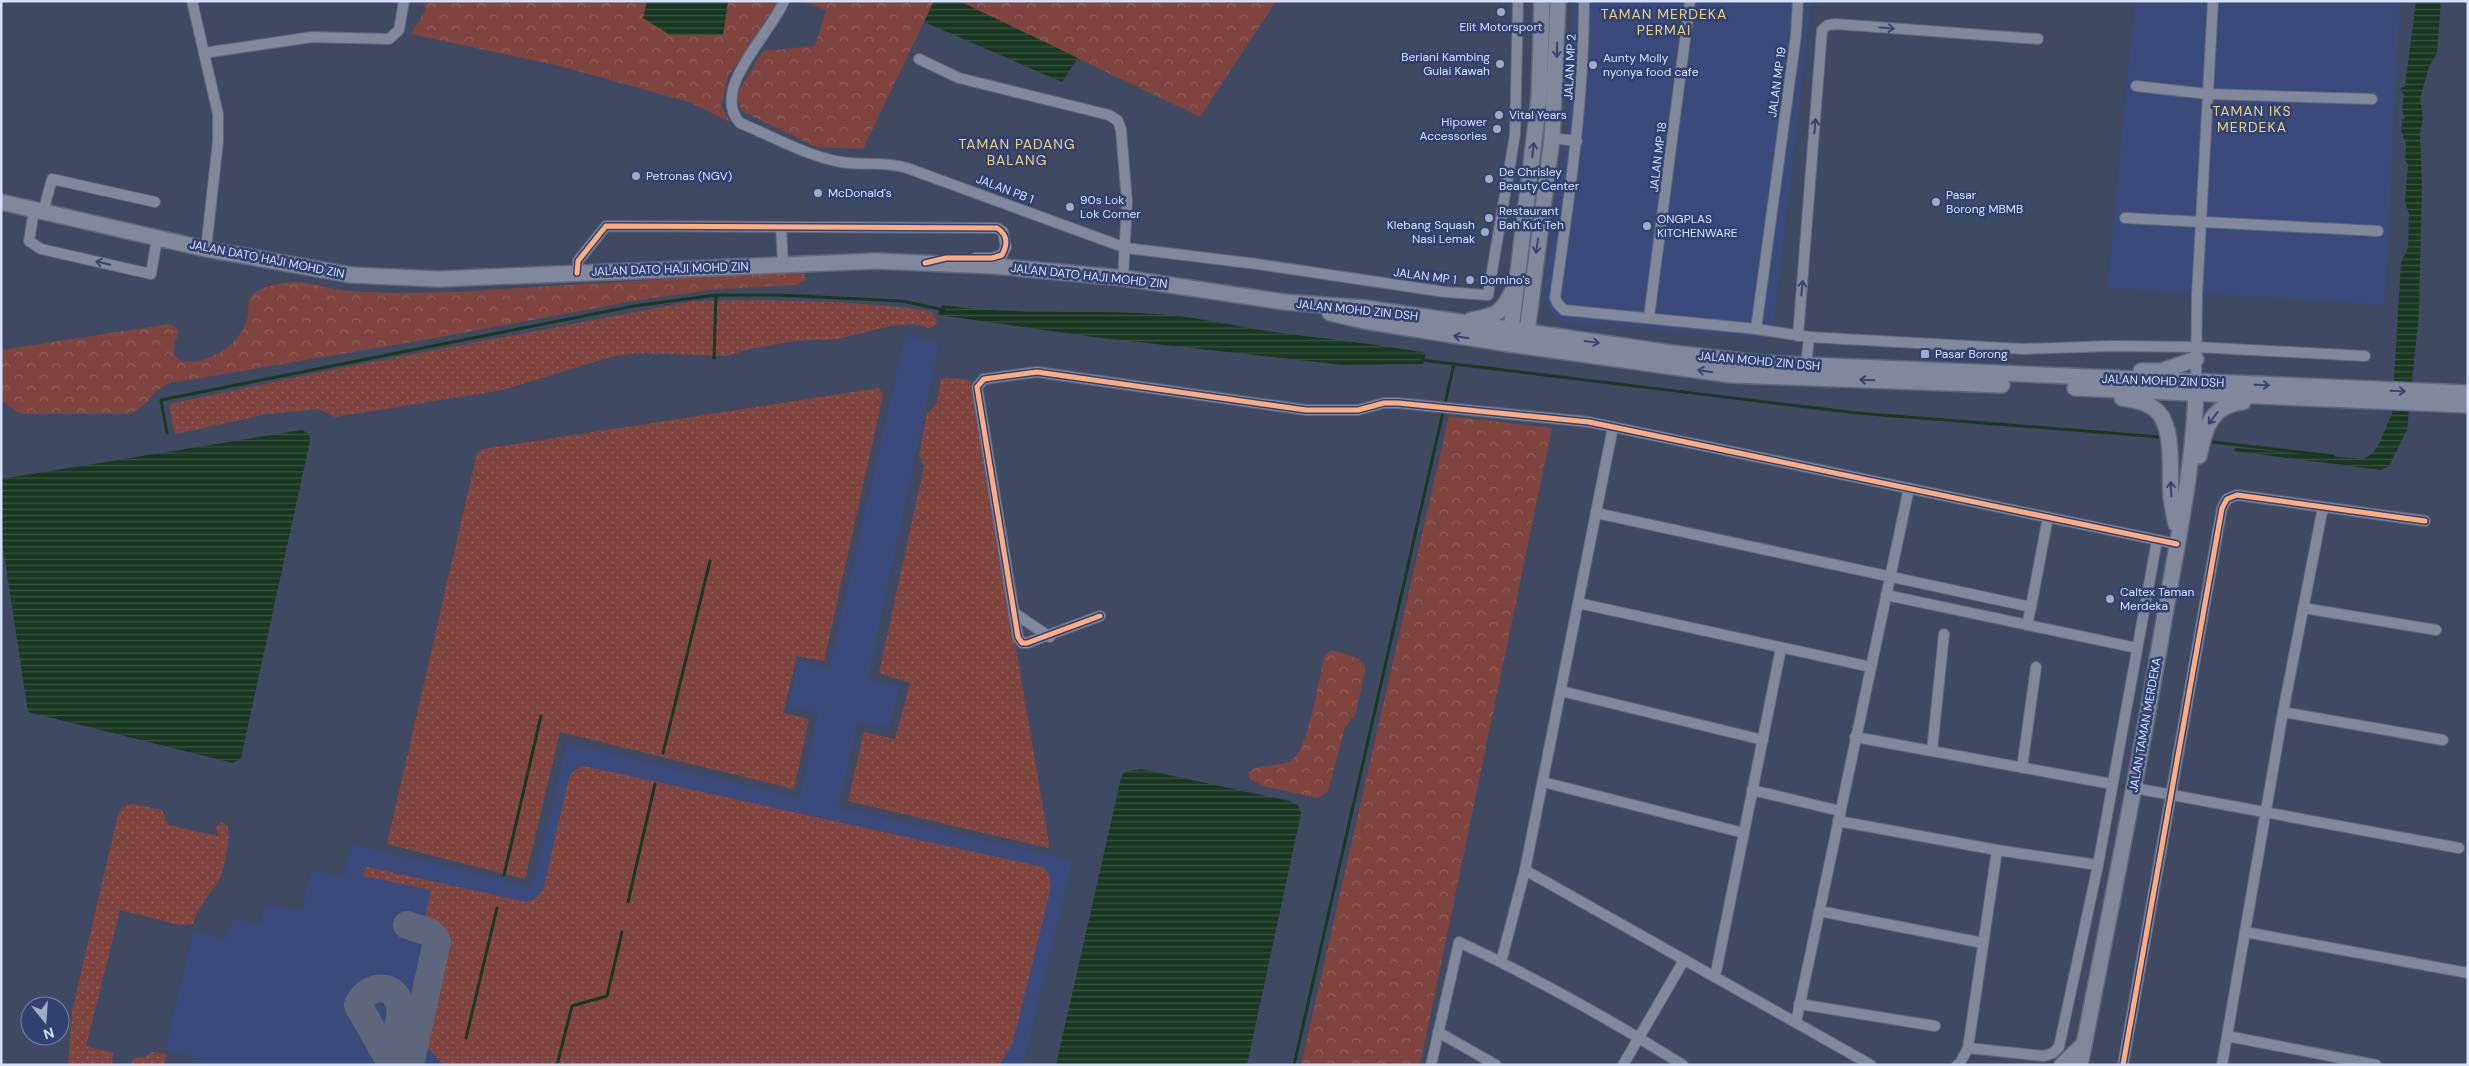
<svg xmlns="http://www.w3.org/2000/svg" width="2469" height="1066" font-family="'DM Sans',sans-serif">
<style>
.built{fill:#394a7b}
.grass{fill:url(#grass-dots)}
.forest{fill:url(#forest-crowns)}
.water{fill:url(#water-rules)}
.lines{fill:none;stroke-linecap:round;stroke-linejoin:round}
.stream{stroke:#193822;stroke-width:3}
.taxiway{stroke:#5e667c;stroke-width:28}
.minor-casing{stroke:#5f677c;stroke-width:12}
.secondary-casing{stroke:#5f677c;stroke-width:18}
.minor{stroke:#81889b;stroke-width:10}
.secondary{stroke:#81889c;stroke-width:15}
.cycleway-casing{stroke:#324270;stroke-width:8}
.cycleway{stroke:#ffac80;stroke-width:5}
.oneway{stroke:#364672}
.poi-dot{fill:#a0abc6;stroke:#324270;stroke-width:2}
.labels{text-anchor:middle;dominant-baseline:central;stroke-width:5;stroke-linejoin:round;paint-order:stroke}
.poi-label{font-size:12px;fill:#d4e0fc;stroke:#324270;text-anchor:start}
.street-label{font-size:12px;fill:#d4e0fc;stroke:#324270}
.neighbourhood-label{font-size:14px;letter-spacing:1px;fill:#eed085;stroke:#324270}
</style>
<defs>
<pattern id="grass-dots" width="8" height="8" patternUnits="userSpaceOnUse" patternTransform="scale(1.25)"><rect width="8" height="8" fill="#80443f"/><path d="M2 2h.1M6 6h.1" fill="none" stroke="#915f5c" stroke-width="1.8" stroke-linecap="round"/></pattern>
<pattern id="forest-crowns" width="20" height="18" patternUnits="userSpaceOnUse" patternTransform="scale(1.25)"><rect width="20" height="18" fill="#80443f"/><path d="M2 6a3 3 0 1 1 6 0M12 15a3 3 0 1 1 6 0" fill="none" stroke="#915f5c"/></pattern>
<pattern id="water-rules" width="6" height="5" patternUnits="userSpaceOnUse" patternTransform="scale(1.25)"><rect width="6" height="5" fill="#193822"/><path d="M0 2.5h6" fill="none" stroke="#3a5443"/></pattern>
</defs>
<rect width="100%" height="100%" fill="#404962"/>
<!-- built -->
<g class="built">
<path d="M1573,1H1812L1772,339L1560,322L1548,309L1544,291L1568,128Z"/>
<path d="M2135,1H2400L2385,305L2107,288Z"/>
<path d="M905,335L940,342L868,679L900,687L889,728L858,721L839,808L1073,860L1023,1065H200L201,1059L165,1051L193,931L227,939L232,918L260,924L265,904L302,911L311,870L345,877L352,844L532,887L567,743L799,798L818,713L788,706L799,661L829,669Z"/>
</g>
<!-- grass -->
<g class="grass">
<path d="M693,301C772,299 853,300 931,311L937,321L935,326L929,328L914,324L891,326L838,339L795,341L754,348L726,356L641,353L614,356L503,390L335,417L318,409L267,414L175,434L169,404L335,369Z"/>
<path d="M945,378L967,379L971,382L1049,843L1048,848L848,801L864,732L895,739L910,683L879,673L924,466L919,455L927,413L936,405L941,380Z"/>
<path d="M879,388L883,395L824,661L797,656L783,713L809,719L794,789L560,732L525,879L387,844L477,453L483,449Z"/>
<path d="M584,766L1043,867C1051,874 1051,881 1050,891L1013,1042L1000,1065H444L429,1049L424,1040C431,1011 453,952 444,925L425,918L431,890L363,876L365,868L368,867L526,902L534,900L543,890L569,778L573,771Z"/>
<path d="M132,804L162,810L168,825L218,836L216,827L221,822L228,826C230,839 225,869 219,880C209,896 198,906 193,924L180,925L120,910L86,1046L113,1053L112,1065H68L72,1012L117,819L122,807Z"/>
<path d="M152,1052L167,1054L164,1065H130L135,1058L145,1057Z"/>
</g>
<!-- forest -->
<g class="forest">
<path d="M424,1H779L728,77L721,106L730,122L689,102L560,66L411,34L425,11Z"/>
<path d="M801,1H934L863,149L816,147L742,111L737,98L740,88L763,51L815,46L826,10Z"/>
<path d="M959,1H1276L1200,117Z"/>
<path d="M797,271L804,272L806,280L796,285L710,290L640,300L430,339L170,383C153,389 146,409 129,414H25L17,412L1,400V350L170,324L178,330C178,339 171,347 175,355C180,363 188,362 196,361C218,359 244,339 248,316C249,307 246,298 256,292C265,286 281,283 292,282C308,282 325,288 341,290C379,294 418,293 456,292Z"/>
<path d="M1449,416L1552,428L1420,1065H1301Z"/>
<path d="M1331,650L1355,657L1364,663L1365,672L1355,715L1345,727L1328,791L1318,798L1263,786L1250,779L1248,773C1257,763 1279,768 1292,760C1308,750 1320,676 1324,656Z"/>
</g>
<!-- water -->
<g class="water">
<path d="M647,1H728L723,35H670L643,18Z"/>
<path d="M934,1H959L1078,58L1062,82L924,22Z"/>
<path d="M2416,1H2441L2437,53L2429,67L2420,99L2423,118L2420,133L2422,185L2419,313L2407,430L2389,466L2381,470L2234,451L2236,448L2362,459C2380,455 2383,429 2392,414L2401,262L2408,248L2409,214L2405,203L2408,165L2405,160L2406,143L2401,132L2402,120L2405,118L2402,110L2404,94L2399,90L2405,86Z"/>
<path d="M942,305C1013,316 1085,309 1157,314C1198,317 1239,327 1280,333C1329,339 1377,344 1426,353L1423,364L1343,365L1093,337L938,315Z"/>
<path d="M302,430L309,434L310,441L241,758L233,763L28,712L1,534V479Z"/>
<path d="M1141,769L1290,801L1298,805L1301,813L1247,1065H1056L1121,778L1124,772Z"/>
</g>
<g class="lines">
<!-- stream -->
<g class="stream">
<path d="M714,358L716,295"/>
<path d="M1422,360L1454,364"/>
<path d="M167,433L161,400L634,306L716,295H777L902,301L944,310"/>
<path d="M2213,442L2333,456"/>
<path d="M663,753L710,561"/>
<path d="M504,875L541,716"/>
<path d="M628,902L655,784"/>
<path d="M466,1038L497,908"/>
<path d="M557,1065L572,1006L607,996L622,932"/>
<path d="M1294,1065L1454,364L1857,413L2160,437"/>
</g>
<!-- taxiway -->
<g class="taxiway">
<path d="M407,925L431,933L437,941L410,1065"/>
<path d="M392,1050C395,1037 404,1015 399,1001C390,980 364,988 358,1005L392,1065"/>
</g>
<defs>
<g id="minor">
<path d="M192,1L218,114V141L206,249"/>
<path d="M784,1C771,34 709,89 740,123C772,136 806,156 841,162C864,166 882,161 907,168L1126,248L1257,264L1445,292L1488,295L1515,135L1518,1"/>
<path d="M1584,1C1584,101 1569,199 1555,298L1558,304L1564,310L1756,329L1809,337L2023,349L2111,346L2196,347L2365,356"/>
<path d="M204,53L312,37L389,39L399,30L404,1"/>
<path d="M919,59L959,78L1109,115L1118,121L1121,130L1127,202L1123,278"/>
<path d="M2136,86L2207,94L2372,99"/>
<path d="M1552,138L1577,141"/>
<path d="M34,210L29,241L41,249L151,274L157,238"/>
<path d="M43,212L52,179L155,202"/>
<path d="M2125,218L2378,231"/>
<path d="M781,227L783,264"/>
<path d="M577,273L578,261L606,226L997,228L1003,232L1006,247L1002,255L992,258H975"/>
<path d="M1649,317L1690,1"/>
<path d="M1756,329L1796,35L1798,1"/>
<path d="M1798,336L1822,30L1828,25L1836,24L2038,39"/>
<path d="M1806,366L1809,337"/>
<path d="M2196,383L2197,295L2213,1"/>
<path d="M1596,513L2031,607L2027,625"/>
<path d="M1886,595L2137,648"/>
<path d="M1578,603L1871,667"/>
<path d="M2031,607L2048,517"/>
<path d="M2303,608L2436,630"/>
<path d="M1014,613L1050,637"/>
<path d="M1100,616L1027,643H1022L1018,637L977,387L984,379L1037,372L1306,410H1358L1384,403H1398L1589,422L2177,544"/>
<path d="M1561,691L1763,740"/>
<path d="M2283,712L2443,740"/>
<path d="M1855,737L2112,784"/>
<path d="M1932,751L1944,634"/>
<path d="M2022,768L2036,667"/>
<path d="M1543,782L1744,833"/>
<path d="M2134,788L2459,848"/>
<path d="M1752,790L1840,811"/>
<path d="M1838,821L1997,850L2098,865"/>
<path d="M1525,870L1871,1065"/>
<path d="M1819,911L1983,943"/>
<path d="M2245,932L2468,973"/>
<path d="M1501,962L1525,870L1613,427"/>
<path d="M1715,977L1781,648"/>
<path d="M1799,1004L1935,1026"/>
<path d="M1796,1022L1909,488"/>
<path d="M1438,1032L1496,1065"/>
<path d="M2227,1036L2376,1065"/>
<path d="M1968,1048L2044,1056L2053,1053L2059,1047L2098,865L2157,540"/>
<path d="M1431,1065L1459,942C1536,978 1611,1020 1683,1065"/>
<path d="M1623,1065L1684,960"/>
<path d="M1957,1065L1960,1063L1968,1048L1997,850"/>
<path d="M2123,1065L2222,508L2227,499L2237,495L2425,521"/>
<path d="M2222,1065L2283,712L2323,507"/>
</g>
<g id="secondary">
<path d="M1,202L206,249L351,275L438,279L877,261L993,266L1123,278L1284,302L1365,308L1672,353L1761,363L2468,393"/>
<path d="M1330,313L1364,321L1509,344L1731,375L2002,385"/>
<path d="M1471,320C1495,315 1501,315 1512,292"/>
<path d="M1510,338L1539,98L1542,1"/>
<path d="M1526,340L1552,138L1558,1"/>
<path d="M2141,371H2161L2196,359"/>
<path d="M2075,388L2468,405"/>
<path d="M2122,398C2134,400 2148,402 2157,411C2175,428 2169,474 2171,497C2172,506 2174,515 2176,524"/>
<path d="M2199,456C2205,428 2211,405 2243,402"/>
<path d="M2062,1065L2084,1044"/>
<path d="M2080,1065C2109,917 2139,769 2164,620C2177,542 2195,463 2196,384"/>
</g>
</defs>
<!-- minor casing -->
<use href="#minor" class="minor-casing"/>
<!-- secondary casing -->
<use href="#secondary" class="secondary-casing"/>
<!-- minor -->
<use href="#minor" class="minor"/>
<!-- secondary -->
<use href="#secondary" class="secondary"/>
<defs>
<g id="cycleway">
<path d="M577,273L578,261L606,226L997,228C1008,235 1008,244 1002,255L992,258H946L925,263"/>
<path d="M1100,616L1027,643H1022L1018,637L977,387L984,379L1037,372L1306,410H1358L1384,403H1398L1589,422L2177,544"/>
<path d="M2123,1065L2222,508L2227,499L2237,495L2425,521"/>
</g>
</defs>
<!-- cycleway casing -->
<use href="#cycleway" class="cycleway-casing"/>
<!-- cycleway -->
<use href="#cycleway" class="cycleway"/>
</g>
<!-- one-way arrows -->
<defs><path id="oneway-shaft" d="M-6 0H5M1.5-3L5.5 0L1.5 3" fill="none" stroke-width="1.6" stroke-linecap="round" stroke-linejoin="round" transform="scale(1.25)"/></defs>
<g class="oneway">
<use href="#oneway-shaft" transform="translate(1887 28) rotate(4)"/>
<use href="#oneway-shaft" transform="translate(1557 50) rotate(91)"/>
<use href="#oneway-shaft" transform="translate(1815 126) rotate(-85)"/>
<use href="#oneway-shaft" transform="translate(1533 150) rotate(-83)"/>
<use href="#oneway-shaft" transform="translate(1537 246) rotate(98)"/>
<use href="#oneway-shaft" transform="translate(103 263) rotate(-167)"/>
<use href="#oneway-shaft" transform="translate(1802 288) rotate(-85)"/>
<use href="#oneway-shaft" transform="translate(1461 337) rotate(-171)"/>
<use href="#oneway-shaft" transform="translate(1592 342) rotate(8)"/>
<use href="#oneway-shaft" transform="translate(1705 371) rotate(-171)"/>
<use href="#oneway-shaft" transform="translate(1867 380) rotate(-178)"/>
<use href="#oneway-shaft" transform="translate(2262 385) rotate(2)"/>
<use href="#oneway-shaft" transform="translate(2398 391) rotate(2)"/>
<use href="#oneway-shaft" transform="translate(2213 418) rotate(128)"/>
<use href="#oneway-shaft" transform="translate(2171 489) rotate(-92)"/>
</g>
<!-- markers -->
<g class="poi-dot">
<circle cx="1501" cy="12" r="5"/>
<circle cx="1500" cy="64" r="5"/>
<circle cx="1593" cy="65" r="5"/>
<circle cx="1499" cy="115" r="5"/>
<circle cx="1497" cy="129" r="5"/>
<circle cx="636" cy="176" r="5"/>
<circle cx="1489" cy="179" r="5"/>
<circle cx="818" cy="193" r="5"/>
<circle cx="1936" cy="202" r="5"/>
<circle cx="1070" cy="207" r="5"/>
<circle cx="1489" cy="218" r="5"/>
<circle cx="1647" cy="226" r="5"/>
<circle cx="1485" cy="232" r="5"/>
<circle cx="1470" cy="280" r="5"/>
<rect x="1920" y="349" width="10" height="10" rx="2.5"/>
<circle cx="2110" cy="599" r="5"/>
</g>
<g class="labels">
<!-- poi labels -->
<g class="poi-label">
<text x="1501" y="27" text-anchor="middle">Elit Motorsport</text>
<text x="1490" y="57" text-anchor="end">Beriani Kambing<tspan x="1490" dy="14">Gulai Kawah</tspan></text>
<text x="1603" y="58">Aunty Molly<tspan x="1603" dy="14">nyonya food cafe</tspan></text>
<text x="1509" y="115">Vital Years</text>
<text x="1487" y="122" text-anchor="end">Hipower<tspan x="1487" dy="14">Accessories</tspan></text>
<text x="1499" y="172">De Chrisley<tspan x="1499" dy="14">Beauty Center</tspan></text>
<text x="646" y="176">Petronas (NGV)</text>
<text x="828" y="193">McDonald's</text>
<text x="1946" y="195">Pasar<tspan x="1946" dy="14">Borong MBMB</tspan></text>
<text x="1080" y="200">90s Lok<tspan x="1080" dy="14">Lok Corner</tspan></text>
<text x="1499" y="211">Restaurant<tspan x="1499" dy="14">Bah Kut Teh</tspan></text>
<text x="1657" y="219">ONGPLAS<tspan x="1657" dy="14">KITCHENWARE</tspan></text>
<text x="1475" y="225" text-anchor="end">Klebang Squash<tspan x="1475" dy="14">Nasi Lemak</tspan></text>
<text x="1480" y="280">Domino's</text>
<text x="1935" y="354">Pasar Borong</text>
<text x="2120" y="592">Caltex Taman<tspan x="2120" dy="14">Merdeka</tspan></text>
</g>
<!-- street labels -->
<g class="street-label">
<text transform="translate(1570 67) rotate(-87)">JALAN MP 2</text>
<text transform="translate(1777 82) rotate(-82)">JALAN MP 19</text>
<text transform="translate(1658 157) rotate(-83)">JALAN MP 18</text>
<text transform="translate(1005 189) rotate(21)">JALAN PB 1</text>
<text transform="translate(267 259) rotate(11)">JALAN DATO HAJI MOHD ZIN</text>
<text transform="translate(670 269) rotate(-2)">JALAN DATO HAJI MOHD ZIN</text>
<text transform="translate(1089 276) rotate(6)">JALAN DATO HAJI MOHD ZIN</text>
<text transform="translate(1425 276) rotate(7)">JALAN MP 1</text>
<text transform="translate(1357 310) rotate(6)">JALAN MOHD ZIN DSH</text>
<text transform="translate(1759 361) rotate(5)">JALAN MOHD ZIN DSH</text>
<text transform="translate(2163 381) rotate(2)">JALAN MOHD ZIN DSH</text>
<text transform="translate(2145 725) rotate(-80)">JALAN TAMAN MERDEKA</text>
</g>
<!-- neighbourhood labels -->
<g class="neighbourhood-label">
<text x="1664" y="14">TAMAN MERDEKA<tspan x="1664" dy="16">PERMAI</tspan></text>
<text x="2252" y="111">TAMAN IKS<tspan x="2252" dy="16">MERDEKA</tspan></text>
<text x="1017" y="144">TAMAN PADANG<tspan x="1017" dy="16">BALANG</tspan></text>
</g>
</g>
<!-- border -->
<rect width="2469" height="1066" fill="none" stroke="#d4e0fc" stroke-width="5"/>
<!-- north arrow -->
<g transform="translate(45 1021) rotate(163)"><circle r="24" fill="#324270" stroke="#7381a8"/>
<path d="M0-4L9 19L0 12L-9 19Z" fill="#a0abc6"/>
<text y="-8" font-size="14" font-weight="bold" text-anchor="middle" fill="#d4e0fc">N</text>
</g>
</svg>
